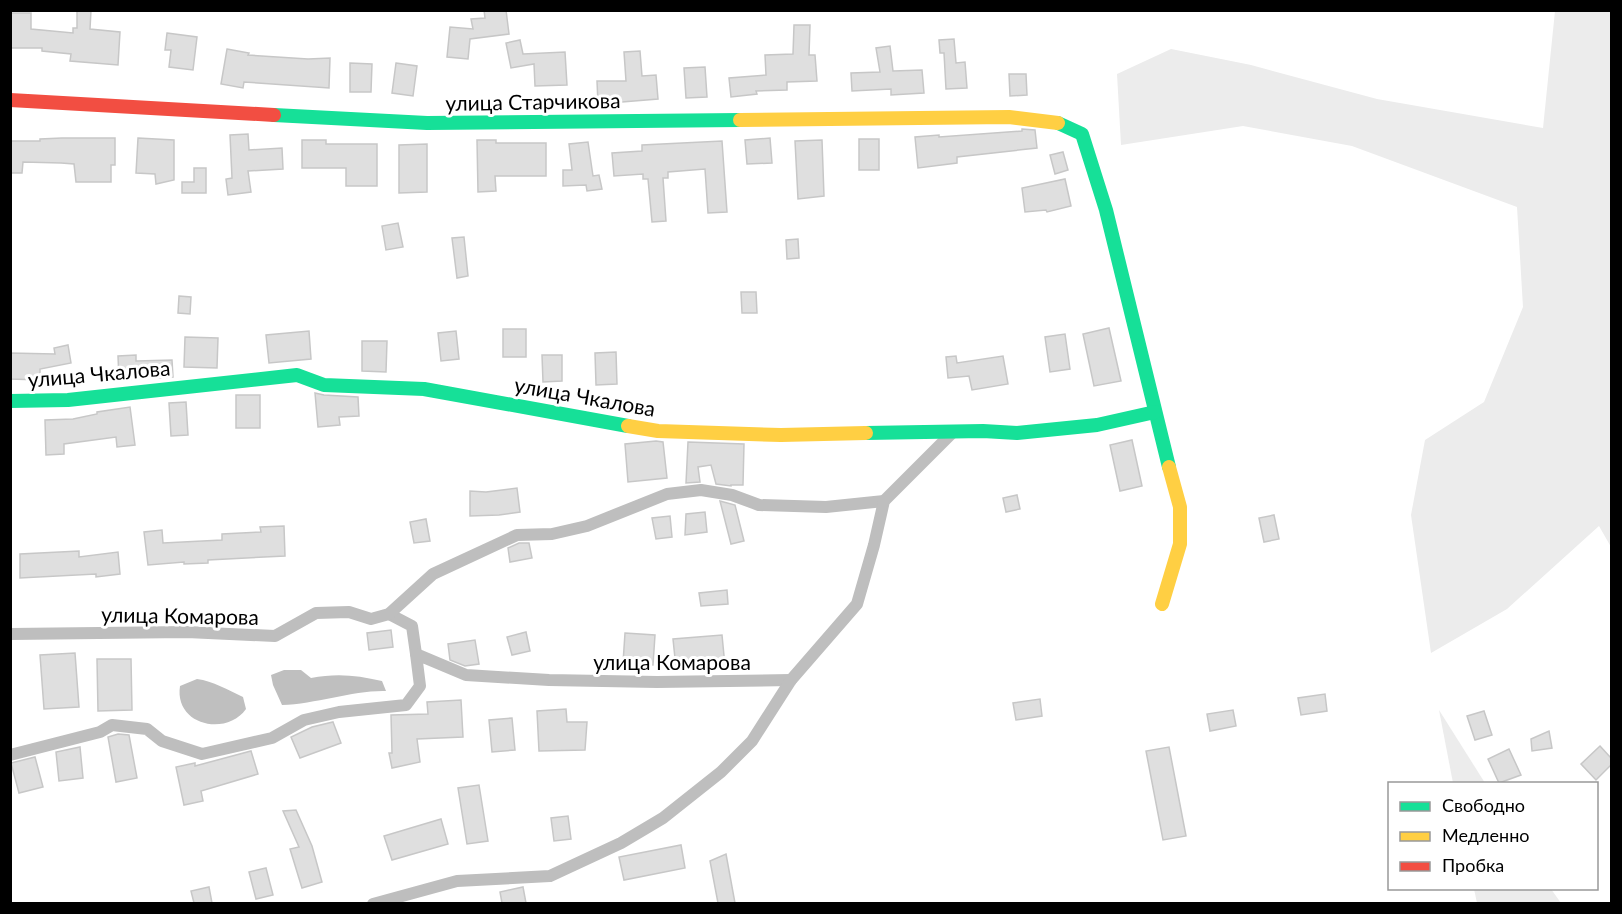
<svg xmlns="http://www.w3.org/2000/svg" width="1622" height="914" font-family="Lato,sans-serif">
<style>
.green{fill:#ececec}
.water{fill:#bfbfbf}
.building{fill:#dfdfdf;stroke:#c7c7c7;stroke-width:1.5}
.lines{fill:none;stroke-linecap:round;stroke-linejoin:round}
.street{stroke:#bebebe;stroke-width:12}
.fast{stroke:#16e098;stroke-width:14}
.slow{stroke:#ffcf43;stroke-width:14}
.jam{stroke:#f24e42;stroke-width:14}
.labels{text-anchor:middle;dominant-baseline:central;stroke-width:6;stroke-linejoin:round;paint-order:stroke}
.street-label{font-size:21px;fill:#000;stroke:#fff}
</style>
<rect width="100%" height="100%" fill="#fff"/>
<!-- green -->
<g class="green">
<path d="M1555,11H1611V547L1599,526L1507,609L1431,653L1411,515L1425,440L1484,402L1523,307L1517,207L1352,146L1243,126L1121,145L1117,74L1171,49L1251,65L1377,99L1543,128Z"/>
<path d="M1439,710L1485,783H1453Z"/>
<path d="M1474,889H1551L1561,903H1477Z"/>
</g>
<!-- water -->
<g class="water">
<path d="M284,670H301L311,678C336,673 357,675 382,681L386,691C354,690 316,704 282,705L273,685L271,675Z"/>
<path d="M197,679C213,681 228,690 243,697L246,709C226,737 174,725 180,686Z"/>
</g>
<!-- building -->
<g class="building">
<path d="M77,10H91L90,29L120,32L118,65L70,61L71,54L42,51V48H11L10,13H31V29L73,33V28H77Z"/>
<path d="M484,10H506L509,34L470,39L468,59L447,57L450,27L473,29L471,19L485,18Z"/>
<path d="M794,25H810L809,55H815L817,81L787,82V90L756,91L757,94L731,97L729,78L766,75L765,55L793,54Z"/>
<path d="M167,33L197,37L193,70L169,67L171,50H165Z"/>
<path d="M954,39L956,63L965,62L967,88L946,89L944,53H940L939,40Z"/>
<path d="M520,40L523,54L565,52L567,85L535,86L534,64L511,68L506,43Z"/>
<path d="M890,46L893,71L922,70L924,93L891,95V89L852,91L851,73L880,72L876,48Z"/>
<path d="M227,49L249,53L248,55L308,59L330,58L329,88L244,82L243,88L221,84Z"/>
<path d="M640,51L642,76L656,75L658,99L598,104L597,81H626L624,52Z"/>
<path d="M350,63L372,64L371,92H350Z"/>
<path d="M396,63L417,66L413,96L392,93Z"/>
<path d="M705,67L707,97L686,98L684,68Z"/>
<path d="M1009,74H1026L1027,95L1010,96Z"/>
<path d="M1022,129L1035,130L1037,148L957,157V163L918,168L915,137L939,135V137L1022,131Z"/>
<path d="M248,134L249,150L282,148L283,169L248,171L251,192L228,195L226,179L232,178L230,135Z"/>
<path d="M62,138H115V165H111V182H76L74,164L61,163L23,162L22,173H10V141H40V139Z"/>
<path d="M138,138L174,140V180L156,184L155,174L136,173Z"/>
<path d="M770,138L772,163L747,164L745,140Z"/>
<rect x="859" y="139" width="20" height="31"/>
<path d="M302,140H326V144H377V186H346V168H302Z"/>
<path d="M477,140H496V143H546V176H495L496,191L478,192Z"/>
<path d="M822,140L824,196L798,199L795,141Z"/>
<path d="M722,141L727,212L708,213L705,169L668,172V178H663L666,221L652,222L648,179H643V174L614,176L612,153L642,151V145Z"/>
<path d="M588,142L593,176L599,175L602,189L587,191L586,185L563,186V170H572L569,144Z"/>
<path d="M427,144V192L399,193V145Z"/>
<path d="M1063,152L1068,170L1055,174L1050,155Z"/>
<path d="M194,168H206V193H182V182H194Z"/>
<path d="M1065,179L1071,206L1047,212L1046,210L1025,212L1022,188Z"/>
<path d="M398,223L403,247L386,250L382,226Z"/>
<path d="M464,237L468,276L457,278L452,238Z"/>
<path d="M798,239L799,258L787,259L786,240Z"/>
<path d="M741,292H756L757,313H742Z"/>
<path d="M179,296L191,297L190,314L178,313Z"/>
<path d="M1109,328L1121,381L1094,386L1083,334Z"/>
<rect x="503" y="329" width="23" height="28"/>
<path d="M309,331L311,359L269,363L266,335Z"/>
<path d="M456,331L459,359L441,361L438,333Z"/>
<path d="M1065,334L1070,369L1050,372L1045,337Z"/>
<path d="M185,337L218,338L217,368L184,367Z"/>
<path d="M362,341H387L386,372L362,371Z"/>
<path d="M68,345L71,363L40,369V380L10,379V353L55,354L54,348Z"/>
<path d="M616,352L617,384L596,385L595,353Z"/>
<path d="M136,355V361L172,360L173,377L119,380L118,356Z"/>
<path d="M542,355H562V381L543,382Z"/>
<path d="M956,356L957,363L1003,356L1008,384L972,390L969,376L948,378L946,357Z"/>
<path d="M315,393L324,395L358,397L359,416L339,417L340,425L318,427Z"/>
<rect x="236" y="395" width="24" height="33"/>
<path d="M186,402L188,435L171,436L169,403Z"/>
<path d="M130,407L135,445L117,447L116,437L64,444V454L46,455L45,420L73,419L97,414V412Z"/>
<path d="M1132,440L1142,486L1120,491L1110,445Z"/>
<path d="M656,441L663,442L667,478L628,482L625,444Z"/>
<path d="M688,442L744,444L743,485H731V486L716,484L711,465L698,467L700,482L686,483Z"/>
<path d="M517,488L520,512L499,515L470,516V491L486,492Z"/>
<path d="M1017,495L1020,509L1006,512L1003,498Z"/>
<path d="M720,501L735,505L744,541L731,544Z"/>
<path d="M705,512L707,532L685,535L686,514Z"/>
<path d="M1274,515L1279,539L1264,542L1259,518Z"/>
<path d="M670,516L672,537L656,539L652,518Z"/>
<path d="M426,519L430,541L414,543L410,522Z"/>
<path d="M284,526L285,556L208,560V563L184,564V562L148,565L144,532L162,530L163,543L222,540V534L261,532L260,527Z"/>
<path d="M519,543H529L532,558L510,562L508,548Z"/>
<path d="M79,551V557L118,552L120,574L96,577V574L20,578V554Z"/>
<path d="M727,590L728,604L701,606L699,593Z"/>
<path d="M391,630L393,647L369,650L367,633Z"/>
<path d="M526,632L530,651L512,655L507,637Z"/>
<path d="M625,633L655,635L653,665L623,663Z"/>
<path d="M722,635L725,666L676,668L673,639Z"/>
<path d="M475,640L479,664L465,666L450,660L448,644Z"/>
<path d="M75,653L79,707L44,709L40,655Z"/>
<path d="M97,659H131L132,710L98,711Z"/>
<path d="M1325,694L1327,711L1301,715L1298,698Z"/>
<path d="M1040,699L1042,716L1016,720L1013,703Z"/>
<path d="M461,700L463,737L417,739L420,762L392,768L389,753H392L391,715L428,714L427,702Z"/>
<path d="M566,709L567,722H587L585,750L539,751L537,711Z"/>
<path d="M1233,710L1236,726L1210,731L1207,714Z"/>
<path d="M1484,711L1492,735L1475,740L1467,716Z"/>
<path d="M512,718L515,750L492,752L489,720Z"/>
<path d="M333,722L341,743L300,758L291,737L312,727Z"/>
<path d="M1549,731L1552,748L1532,751L1531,739Z"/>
<path d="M118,734L129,735L137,778L116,782L108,737Z"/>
<path d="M1600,746L1611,758V765L1596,780L1581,764Z"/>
<path d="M80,747L83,778L59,781L56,752Z"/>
<path d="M1169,747L1186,836L1163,840L1146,751Z"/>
<path d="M1509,749L1521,775L1499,783L1488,759Z"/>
<path d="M251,751L258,774L201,791L203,801L184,805L176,767L195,763V766Z"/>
<path d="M35,757L43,787L19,793L11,763Z"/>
<path d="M479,785L488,841L467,844L458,788Z"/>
<path d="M296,810L312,846L322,882L302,888L290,849L299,847L283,811Z"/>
<path d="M568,816L571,839L554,841L551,818Z"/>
<path d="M441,819L448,844L392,860L384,836Z"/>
<path d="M681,845L685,868L624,880L619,857Z"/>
<path d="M726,854L735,903H718L710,861Z"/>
<path d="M266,868L273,895L256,899L249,872Z"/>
<path d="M209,887L212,903H194L191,891Z"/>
<path d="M523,887L526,903H502L500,892Z"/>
</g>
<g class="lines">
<!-- street -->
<g class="street">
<path d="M389,614L412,626L416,654"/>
<path d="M10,634L187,632L275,636L316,613L349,612L371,619L389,614L433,574L517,535L552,534L587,526L667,494L701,490L732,495L759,505L826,507L884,501"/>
<path d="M10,755L100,732L112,725L147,729L162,741L202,754L272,738L304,720L339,712L406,705L420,686L416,654L466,675L549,680L657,682L791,680"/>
<path d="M373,904L457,881L550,876L621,843L663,818L721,772L752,741L791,680L857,604L874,545L884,501L954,431"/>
</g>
<!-- fast -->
<g class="fast">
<path d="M274,115L427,123L740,120"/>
<path d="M1058,123L1082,134L1106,210L1169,467"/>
<path d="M10,401L68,400L297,375L324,385L424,389L628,426"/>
<path d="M866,433L983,431L1017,433L1097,425L1155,412"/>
</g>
<!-- slow -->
<g class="slow">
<path d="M740,120L1009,117L1058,123"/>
<path d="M628,426L658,431L781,435L866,433"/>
<path d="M1162,604L1180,544V507L1169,467"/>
</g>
<!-- jam -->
<path class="jam" d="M10,100L274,115"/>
</g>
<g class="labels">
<!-- street labels -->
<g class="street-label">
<text transform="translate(533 101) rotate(-1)">улица Старчикова</text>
<text transform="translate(99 373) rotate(-5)">улица Чкалова</text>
<text transform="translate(585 396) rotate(10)">улица Чкалова</text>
<text transform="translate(180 615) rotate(1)">улица Комарова</text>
<text x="672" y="661">улица Комарова</text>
</g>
</g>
<!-- border -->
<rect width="1622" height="914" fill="none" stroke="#000000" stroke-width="24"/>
<!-- legend -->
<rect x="1388" y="782" width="210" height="108" fill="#ffffff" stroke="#999999" stroke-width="1.5"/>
<rect x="1400" y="802" width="30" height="9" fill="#16e098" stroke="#999999" stroke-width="1.5"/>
<text x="1442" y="812" font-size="18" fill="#000000">Свободно</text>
<rect x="1400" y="832" width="30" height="9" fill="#ffcf43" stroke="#999999" stroke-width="1.5"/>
<text x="1442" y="842" font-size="18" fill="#000000">Медленно</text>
<rect x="1400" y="862" width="30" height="9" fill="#f24e42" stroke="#999999" stroke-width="1.5"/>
<text x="1442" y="872" font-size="18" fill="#000000">Пробка</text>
</svg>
